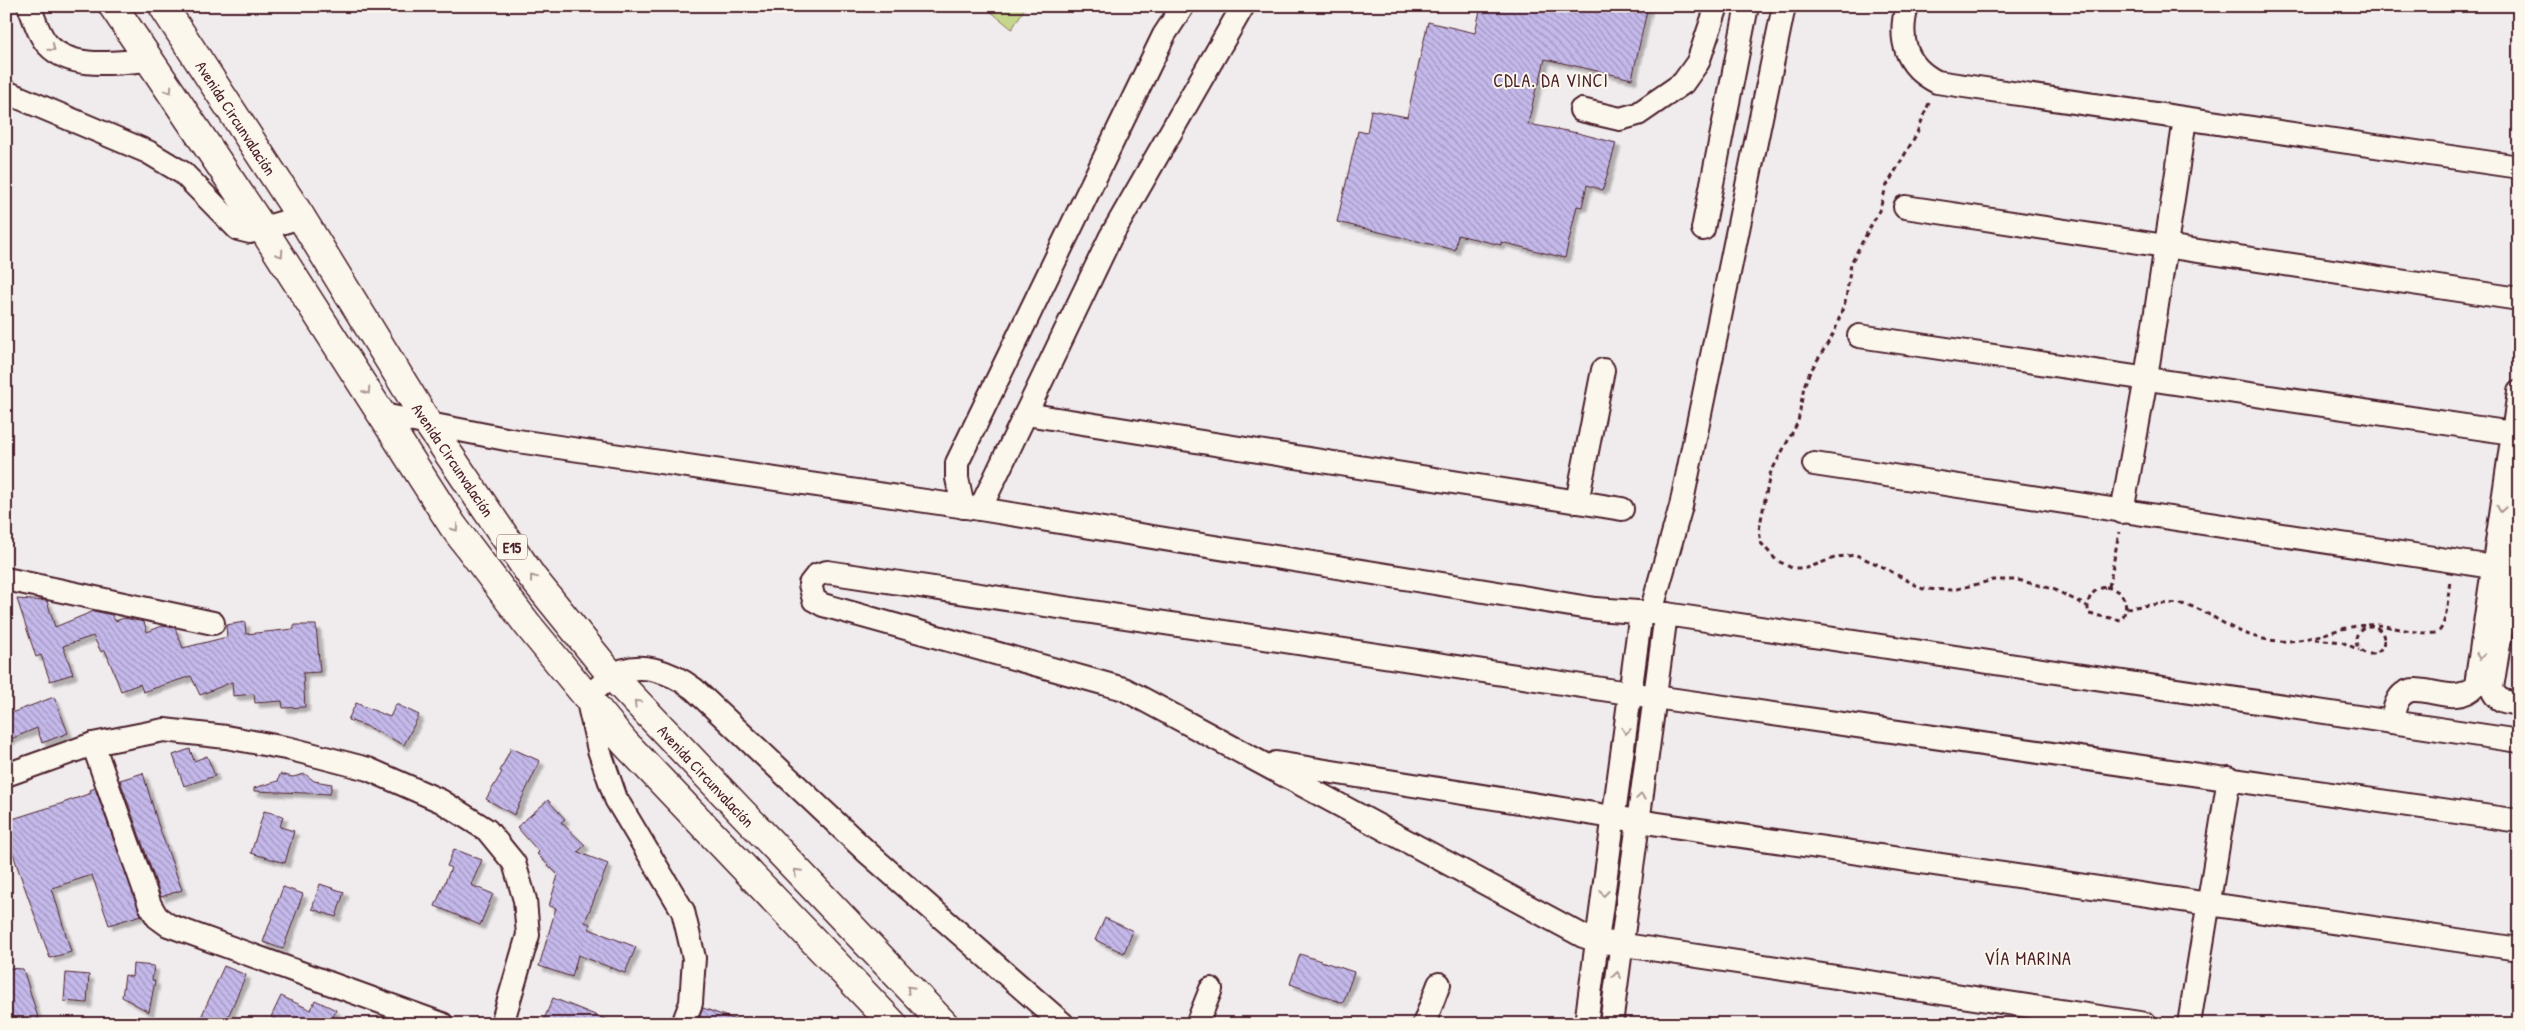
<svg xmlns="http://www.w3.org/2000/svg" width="2525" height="1030" font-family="'Patrick Hand',sans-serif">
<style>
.green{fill:#c5d78c;stroke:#887b5c}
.building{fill:url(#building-back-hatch);stroke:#4a1f2b;filter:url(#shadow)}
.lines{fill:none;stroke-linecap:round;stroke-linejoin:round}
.minor-casing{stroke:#4a1f2b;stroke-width:26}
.highway-casing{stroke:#4a1f2b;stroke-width:31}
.path{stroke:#4a1f2b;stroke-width:3;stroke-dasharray:5 4;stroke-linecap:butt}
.minor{stroke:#fbf7ec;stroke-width:22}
.highway{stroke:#fbf7ec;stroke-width:28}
.oneway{stroke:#ab9695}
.labels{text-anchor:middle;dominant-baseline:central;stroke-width:4;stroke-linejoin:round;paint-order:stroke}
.shield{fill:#fbf7ec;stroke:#7f6065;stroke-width:1}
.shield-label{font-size:15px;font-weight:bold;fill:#4a1f2b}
.street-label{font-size:16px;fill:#4a1f2b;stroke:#fbf7ec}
.neighbourhood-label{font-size:18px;letter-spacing:1px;fill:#4a1f2b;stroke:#fbf7ec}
</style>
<defs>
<pattern id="building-back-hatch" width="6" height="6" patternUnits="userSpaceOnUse" patternTransform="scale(1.25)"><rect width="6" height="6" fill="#c4b9ea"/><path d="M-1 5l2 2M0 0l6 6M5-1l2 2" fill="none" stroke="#a196be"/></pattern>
<filter id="shadow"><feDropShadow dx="4.5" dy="4.5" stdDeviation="1" flood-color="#0004"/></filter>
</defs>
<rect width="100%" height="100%" fill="#f0ebec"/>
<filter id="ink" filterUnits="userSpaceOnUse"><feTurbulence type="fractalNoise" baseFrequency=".02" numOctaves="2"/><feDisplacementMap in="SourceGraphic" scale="10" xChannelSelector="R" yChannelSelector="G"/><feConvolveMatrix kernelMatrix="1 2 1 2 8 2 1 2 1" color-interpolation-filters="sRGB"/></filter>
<g filter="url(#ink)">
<!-- green -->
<path class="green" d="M984,6H1026L1012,29Z"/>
<!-- building -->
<g class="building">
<path d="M1481,6H1648L1632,79L1545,59L1539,84H1537L1528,124L1578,133L1616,143L1603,190L1587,185L1582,207L1577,206L1565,258L1501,242V245L1458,235L1455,250L1337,222L1358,131L1367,133L1371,110L1407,117L1428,22L1475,33Z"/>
<path d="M17,599L47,601L55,627L94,611L112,615L115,621L124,618L144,622L147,632L162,626L175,628L183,648L227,637L226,625L245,622L246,634L294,629V625H316L320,672L303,673L305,707L283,708L282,701L255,703L254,694L233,696L232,682L200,695L191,676L143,692L140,684L121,691L105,650L101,652L93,636L63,646L73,674L50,681L41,655L36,657Z"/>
<path d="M54,697L68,733L42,743L37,728L6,741V715Z"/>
<path d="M356,703L390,717L396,704L419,715L404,745L366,726L348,720Z"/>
<path d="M511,748L540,761L514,815L486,799L502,772L500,771Z"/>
<path d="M190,749L194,761L207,756L215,776L184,786L173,755Z"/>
<path d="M143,773L158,824L182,890L161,897L120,780Z"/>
<path d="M280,774L293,777L305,774L314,781L332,784L330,794L254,791V788L278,781Z"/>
<path d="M95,788L141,915L109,925L92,875L52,888L71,952L50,958L17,866L6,831V821L60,804L91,793L90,790Z"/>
<path d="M548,800L565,819L561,822L585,845L578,852L608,864L585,922L590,924L589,929L636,947L625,973L578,955L572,977L539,966L556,908L549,906L558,875L537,854L539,852L517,827Z"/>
<path d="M264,811L283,816L280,827L294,831L285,863L251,853Z"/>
<path d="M454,849L482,860L471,885L493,894L480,925L435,906L451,868L447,866Z"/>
<path d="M320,884L344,892L336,917L312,909Z"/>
<path d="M283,887L303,894L283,949L263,942Z"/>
<path d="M1105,918L1133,931L1124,953L1095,940Z"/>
<path d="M1300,954L1354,972L1343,1003L1290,984Z"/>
<path d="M133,964L154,966L152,980L155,981L149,1012L122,997L125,975L132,977Z"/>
<path d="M224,966L246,975L225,1024H198Z"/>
<path d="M6,968L23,969L40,1024H14L6,1002Z"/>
<path d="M66,973L89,975L87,1003L64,1001Z"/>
<path d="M281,996L311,1010L315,1000L336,1010L332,1020L340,1024H285L271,1017Z"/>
<path d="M553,998L615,1023V1024H542Z"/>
<path d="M703,1008L741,1022V1024H697Z"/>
</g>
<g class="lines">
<defs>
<g id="minor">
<path d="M29,6C34,18 39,36 48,45C72,71 118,62 149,60"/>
<path d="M1907,6C1898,39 1905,66 1937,82L2519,167"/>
<path d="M6,92L148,152L183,173L238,229L250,232L301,217"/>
<path d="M1581,110L1620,119L1638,114L1683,83L1698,62L1717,6"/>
<path d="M1905,207L2519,299"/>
<path d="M1703,229L1747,6"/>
<path d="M1859,336L2519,434"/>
<path d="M1026,414L1622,509"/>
<path d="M383,415L511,440L980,509L1595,609L1666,614L2519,741"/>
<path d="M1814,464L2519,571"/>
<path d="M1577,502L1603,370"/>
<path d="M963,507L957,478V463L1164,35L1183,6"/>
<path d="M980,509L1110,238L1243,6"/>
<path d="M2122,512L2146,378L2185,119"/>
<path d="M2519,517L2492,688C2495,701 2506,702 2519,704"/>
<path d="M6,579L213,623"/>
<path d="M1651,612L1681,506L1784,6"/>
<path d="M2392,722C2393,715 2394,708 2397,702C2412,671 2452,713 2476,685L2519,392"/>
<path d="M93,744L150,905L157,917L168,925L442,1024"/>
<path d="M1276,763L1638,821L2519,949"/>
<path d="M6,775L93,744L164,730L226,737L291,749L368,769L441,801L487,830L514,863L525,900L528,935L502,1024"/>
<path d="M683,1024L691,1003L694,958L683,911L616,799L599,750L587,697C595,691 602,683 611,677C637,658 671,672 694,689L868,853L1063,1024"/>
<path d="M1197,1024L1211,989"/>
<path d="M1424,1024L1439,984"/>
<path d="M1586,1024L1641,612"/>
<path d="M1611,1024L1666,614"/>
<path d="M2146,1024L1598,941L1583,936L1124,689L823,605L814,600L810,584L817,575L827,572L1655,697L2519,821"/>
<path d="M2189,1024L2229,778"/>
</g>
<g id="highway">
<path d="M113,6L263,229L453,526L527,624L625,743L893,1024"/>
<path d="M163,6L301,217L429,425L532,577L612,676L944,1024"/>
</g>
</defs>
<!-- minor casing -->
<use href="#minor" class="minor-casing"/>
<!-- highway casing -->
<use href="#highway" class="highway-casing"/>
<!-- path -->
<g class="path">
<path d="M1929,103L1916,135L1886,187L1880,209L1851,263L1846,299L1834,333L1810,372L1804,386L1798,422L1770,474L1759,530L1761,543L1776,560L1792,568H1807L1837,557L1856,555L1881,566L1923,589L1953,590L1994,580H2018L2053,589L2087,606"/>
<path d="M2106,587C2124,590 2131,605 2121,620L2089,614C2085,600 2092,589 2106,587Z"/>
<path d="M2109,587L2119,532"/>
<path d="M2126,608C2146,606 2167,601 2187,605C2202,609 2214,618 2227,625C2243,634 2261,640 2278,641C2316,643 2339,623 2378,625C2389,626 2431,637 2438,632C2447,626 2448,593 2450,581"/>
<circle cx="2370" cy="640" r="14"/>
<path d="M2315,639L2342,642L2359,650"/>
</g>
<!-- minor -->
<use href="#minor" class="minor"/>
<!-- highway -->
<use href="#highway" class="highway"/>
</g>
<!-- one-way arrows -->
<defs><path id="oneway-chevron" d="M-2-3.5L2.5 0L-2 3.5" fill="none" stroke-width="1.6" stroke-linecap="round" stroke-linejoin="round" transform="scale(1.25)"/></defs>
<g class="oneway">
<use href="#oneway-chevron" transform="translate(52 48) rotate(39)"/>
<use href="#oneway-chevron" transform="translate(169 90) rotate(56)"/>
<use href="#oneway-chevron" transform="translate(280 254) rotate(57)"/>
<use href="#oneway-chevron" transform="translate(367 391) rotate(57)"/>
<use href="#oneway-chevron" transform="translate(2501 509) rotate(99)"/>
<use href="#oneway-chevron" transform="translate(455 528) rotate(55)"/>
<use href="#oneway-chevron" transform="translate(533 578) rotate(-127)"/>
<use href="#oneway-chevron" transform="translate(2480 656) rotate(98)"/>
<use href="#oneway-chevron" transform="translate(637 703) rotate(-133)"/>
<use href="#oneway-chevron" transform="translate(1626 731) rotate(98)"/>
<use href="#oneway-chevron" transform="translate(1641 797) rotate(-82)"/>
<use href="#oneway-chevron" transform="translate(797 872) rotate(-134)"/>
<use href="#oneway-chevron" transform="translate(1604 893) rotate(97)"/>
<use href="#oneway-chevron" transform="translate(1617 975) rotate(-83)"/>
<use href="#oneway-chevron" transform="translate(910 989) rotate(-134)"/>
</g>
</g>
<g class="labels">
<!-- shield labels -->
<rect class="shield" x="497" y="534.5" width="30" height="25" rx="4"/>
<g class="shield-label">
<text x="512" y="547">E15</text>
</g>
<!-- street labels -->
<g class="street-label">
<text transform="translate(236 118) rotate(57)">Avenida Circunvalación</text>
<text transform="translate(453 460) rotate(56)">Avenida Circunvalación</text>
<text transform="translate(706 776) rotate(47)">Avenida Circunvalación</text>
</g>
<!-- neighbourhood labels -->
<g class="neighbourhood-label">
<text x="1551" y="80">CDLA. DA VINCI</text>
<text x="2028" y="958">VÍA MARINA</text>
</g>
</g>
<!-- margin -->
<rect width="2525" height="1030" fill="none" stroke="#fbf7ec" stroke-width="25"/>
<rect x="12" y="12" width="2500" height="1005" fill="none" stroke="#4a1f2b" stroke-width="2" filter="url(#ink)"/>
</svg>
